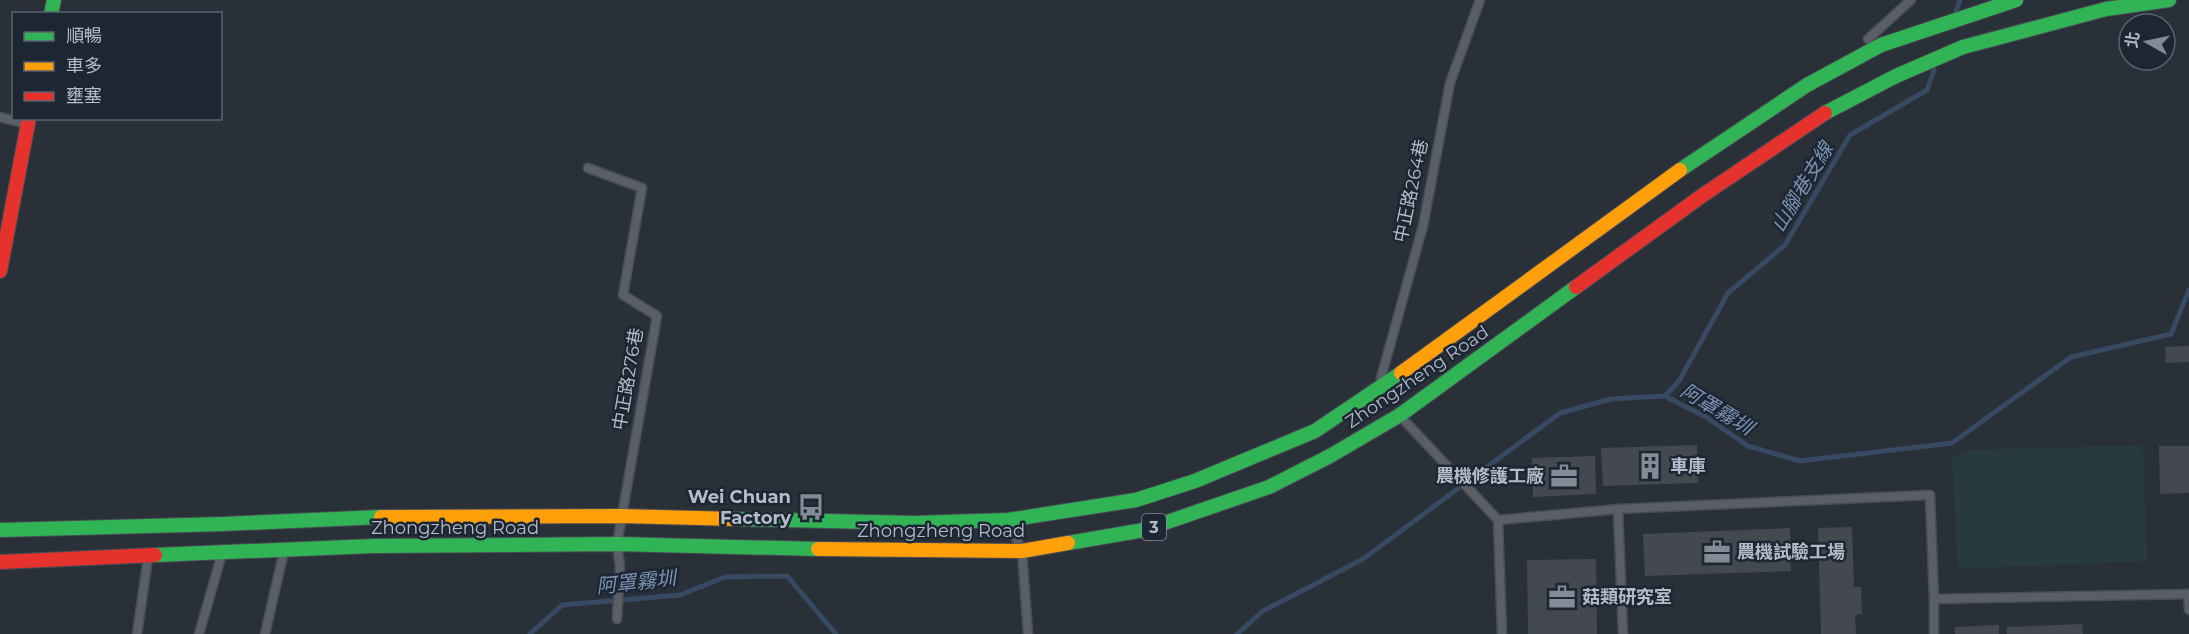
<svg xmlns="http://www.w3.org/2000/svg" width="2189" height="634" font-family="Montserrat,'Noto Sans TC',sans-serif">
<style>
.green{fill:#273a3e}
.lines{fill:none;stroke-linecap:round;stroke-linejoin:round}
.stream{stroke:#384963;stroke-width:5}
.building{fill:#444950}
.lane-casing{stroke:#484c53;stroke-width:11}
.fast-casing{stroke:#484c53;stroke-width:16}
.slow-casing{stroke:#484c53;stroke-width:16}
.jam-casing{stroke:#484c53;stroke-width:16}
.lane{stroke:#5a5e66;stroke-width:8}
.fast{stroke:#30b455;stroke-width:14}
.slow{stroke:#ff9f0a;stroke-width:14}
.jam{stroke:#e5322d;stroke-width:14}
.labels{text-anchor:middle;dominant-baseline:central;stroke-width:5;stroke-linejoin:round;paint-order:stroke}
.shield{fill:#1d2633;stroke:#878f9c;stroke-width:1.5}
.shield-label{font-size:16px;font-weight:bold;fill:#b4bcc9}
.street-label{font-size:18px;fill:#b4bcc9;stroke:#1d2633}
.poi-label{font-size:18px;font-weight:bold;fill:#b4bcc9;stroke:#1d2633;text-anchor:start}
.water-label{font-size:20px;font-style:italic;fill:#7c92b1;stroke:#1d2633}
</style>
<rect width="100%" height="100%" fill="#2a3038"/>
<!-- green -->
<path class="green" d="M2143,445L2147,561L1958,569L1952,458L1968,450Z"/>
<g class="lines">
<!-- stream -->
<g class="stream">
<path d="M1956,11L1960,0"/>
<path d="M1665,396L1679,381L1728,293L1785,245L1850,135L1927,90L1934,70"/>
<path d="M530,634L562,605L680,595L725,577L787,576L836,634"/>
<path d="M1237,634L1263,611L1363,559L1560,413L1611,399L1665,396L1706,417L1748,446L1800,461L1952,443L2071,357L2171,334L2189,290"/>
</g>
</g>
<!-- building -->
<g class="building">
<path d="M2189,346V362L2166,363L2165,347Z"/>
<path d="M1697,445L1698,483L1603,486L1601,448Z"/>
<path d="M2159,446H2189V493L2160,494Z"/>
<path d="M1595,456L1596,494L1533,497L1532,458Z"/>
<path d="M1852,527L1854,587H1861L1862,614L1855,615L1856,634H1821L1818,528Z"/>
<path d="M1790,528L1791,571L1645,576L1643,534Z"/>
<path d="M1596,559L1597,634H1528L1527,560Z"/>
<path d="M2082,624L2083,634H2007V627Z"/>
<path d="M1999,625V634H1955V627Z"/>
</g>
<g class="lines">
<defs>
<g id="lane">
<path d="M1868,39L1911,0"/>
<path d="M0,117L27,124"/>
<path d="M588,168L642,188L623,295L657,316L617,544L620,566L617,619"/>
<path d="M1381,378L1423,226L1450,83L1480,0"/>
<path d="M1401,417L1498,520L1618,509L1930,495L1934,599L2189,594"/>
<path d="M1618,509L1623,634"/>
<path d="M1498,520L1502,634"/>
<path d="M1009,523L1022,551L1028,634"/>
<path d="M2188,594L2189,610"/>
<path d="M1934,599V634"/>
<path d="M137,634L148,558"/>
<path d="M199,634L221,557"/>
<path d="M265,634L283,555"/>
</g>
<g id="fast">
<path d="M51,14L54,0"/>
<path d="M1825,113L1896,76L1963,47L2106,9L2169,0"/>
<path d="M1680,170L1807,85L1881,45L2016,0"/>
<path d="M735,519L914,523L1008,520L1136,500L1195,481L1315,431L1401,373"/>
<path d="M0,530L223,524L381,517"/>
<path d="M1068,543L1144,530L1269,487L1330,456L1400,415L1576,287"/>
<path d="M155,555L373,546L617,544L818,549"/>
</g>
<g id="slow">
<path d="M1401,373L1680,170"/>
<path d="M381,517L621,516L735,519"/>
<path d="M818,549L1022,551L1068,543"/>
</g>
<g id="jam">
<path d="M0,271L29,118"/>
<path d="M1576,287L1703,195L1825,113"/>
<path d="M0,562L155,555"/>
</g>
</defs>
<!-- lane casing -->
<use href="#lane" class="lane-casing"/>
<!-- fast casing -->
<use href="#fast" class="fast-casing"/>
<!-- slow casing -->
<use href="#slow" class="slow-casing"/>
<!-- jam casing -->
<use href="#jam" class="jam-casing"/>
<!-- lane -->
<use href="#lane" class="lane"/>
<!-- fast -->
<use href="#fast" class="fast"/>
<!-- slow -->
<use href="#slow" class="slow"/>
<!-- jam -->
<use href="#jam" class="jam"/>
</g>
<!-- icons -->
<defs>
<symbol id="building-bare" viewBox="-9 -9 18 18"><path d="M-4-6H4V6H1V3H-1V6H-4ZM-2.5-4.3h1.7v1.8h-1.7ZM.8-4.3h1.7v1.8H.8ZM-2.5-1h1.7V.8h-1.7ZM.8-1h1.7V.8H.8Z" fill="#848b96" stroke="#1d2633" stroke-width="2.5" paint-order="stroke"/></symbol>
<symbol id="office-bare" viewBox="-9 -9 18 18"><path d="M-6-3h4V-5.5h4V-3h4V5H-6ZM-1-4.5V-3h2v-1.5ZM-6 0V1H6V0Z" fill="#848b96" stroke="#1d2633" stroke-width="2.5" paint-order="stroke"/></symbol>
<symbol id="bus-bare" viewBox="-9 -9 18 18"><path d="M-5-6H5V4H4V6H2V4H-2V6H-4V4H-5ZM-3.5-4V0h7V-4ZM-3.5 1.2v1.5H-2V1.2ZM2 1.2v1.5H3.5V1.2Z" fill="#848b96" stroke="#1d2633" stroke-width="2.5" paint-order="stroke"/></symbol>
</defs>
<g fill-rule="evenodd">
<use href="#building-bare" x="1631" y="447" width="38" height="38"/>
<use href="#office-bare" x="1545" y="457" width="38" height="38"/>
<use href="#bus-bare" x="792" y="488" width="38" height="38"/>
<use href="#office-bare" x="1698" y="533" width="38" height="38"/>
<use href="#office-bare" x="1543" y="578" width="38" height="38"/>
</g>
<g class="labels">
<!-- shield labels -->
<rect class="shield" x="1142" y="514" width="24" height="26" rx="4.5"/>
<g class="shield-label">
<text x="1154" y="527">3</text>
</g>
<!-- street labels -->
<g class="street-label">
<text transform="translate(1411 191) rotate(-78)">中正路264巷</text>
<text transform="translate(1417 377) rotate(-34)">Zhongzheng Road</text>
<text transform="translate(628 379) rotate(-80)">中正路276巷</text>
<text x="455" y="528">Zhongzheng Road</text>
<text x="941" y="531">Zhongzheng Road</text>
</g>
<!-- poi labels -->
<g class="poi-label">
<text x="1670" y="466">車庫</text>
<text x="1544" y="476" text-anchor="end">農機修護工廠</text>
<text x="791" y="497" text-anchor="end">Wei Chuan<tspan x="791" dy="21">Factory</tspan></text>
<text x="1737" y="552">農機試驗工場</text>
<text x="1582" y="597">菇類研究室</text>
</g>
<!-- water labels -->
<g class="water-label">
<text transform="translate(1802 187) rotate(-59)">山腳巷支線</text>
<text transform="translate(1717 409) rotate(31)">阿罩霧圳</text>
<text transform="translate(636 582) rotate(-6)">阿罩霧圳</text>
</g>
</g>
<!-- legend -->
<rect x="12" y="12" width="210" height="108" fill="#1d2633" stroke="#59626f" stroke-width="1.5"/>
<rect x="24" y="32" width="30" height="9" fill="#30b455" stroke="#59626f" stroke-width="1.5"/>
<text x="66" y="42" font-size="18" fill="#b4bcc9">順暢</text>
<rect x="24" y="62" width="30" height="9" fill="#ff9f0a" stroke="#59626f" stroke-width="1.5"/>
<text x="66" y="72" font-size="18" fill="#b4bcc9">車多</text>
<rect x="24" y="92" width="30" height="9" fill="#e5322d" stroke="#59626f" stroke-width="1.5"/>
<text x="66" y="102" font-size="18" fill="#b4bcc9">壅塞</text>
<!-- north arrow -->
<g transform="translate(2147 42) rotate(279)"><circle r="28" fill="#1d2633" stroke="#59626f" stroke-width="1.5"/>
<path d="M0-4.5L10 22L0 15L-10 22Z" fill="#848b96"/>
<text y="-9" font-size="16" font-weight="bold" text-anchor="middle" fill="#b4bcc9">北</text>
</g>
</svg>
